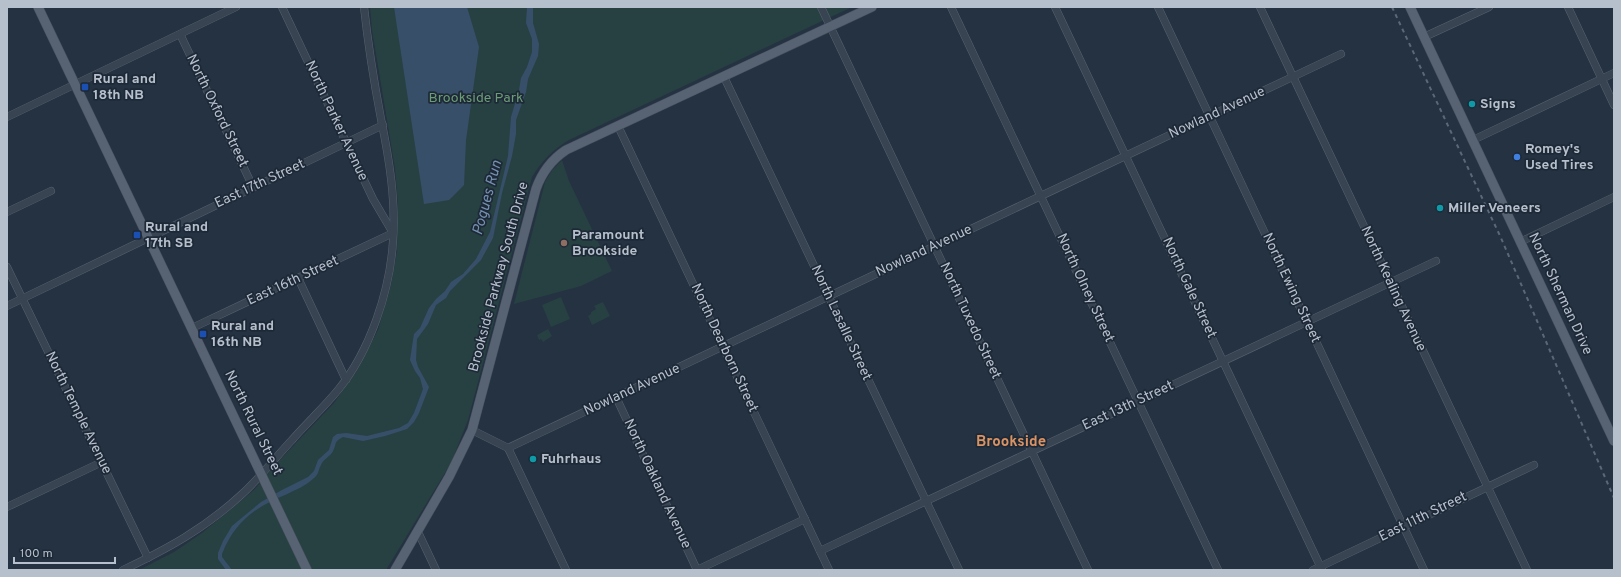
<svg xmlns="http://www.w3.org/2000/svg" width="1621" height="577" font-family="Overpass,sans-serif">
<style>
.green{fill:#274143}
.water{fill:#384f6a}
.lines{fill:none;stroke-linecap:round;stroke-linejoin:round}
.minor-casing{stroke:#57626f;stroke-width:8}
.major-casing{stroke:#434d5b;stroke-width:10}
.minor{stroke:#394452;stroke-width:7}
.major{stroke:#576372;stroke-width:9}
.rail{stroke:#5b6879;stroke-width:2;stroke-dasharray:4 4;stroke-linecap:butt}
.transit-dot{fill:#1a4fb4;stroke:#1e2937;stroke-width:1.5}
.culture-dot{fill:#0f9aa8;stroke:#1e2937;stroke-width:1.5}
.shop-dot{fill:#3f7fe0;stroke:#1e2937;stroke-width:1.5}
.education-dot{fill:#8d6e63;stroke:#1e2937;stroke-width:1.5}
.labels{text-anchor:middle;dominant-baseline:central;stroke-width:3.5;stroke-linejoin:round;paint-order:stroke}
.poi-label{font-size:14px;font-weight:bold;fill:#b6bfcc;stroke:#1e2937;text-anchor:start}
.park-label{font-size:14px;fill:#6c9e76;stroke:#1e2937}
.street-label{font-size:14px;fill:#b6bfcc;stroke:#1e2937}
.water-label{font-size:15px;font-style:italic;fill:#7591b0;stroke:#1e2937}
.neighbourhood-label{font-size:15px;font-weight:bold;fill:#da9363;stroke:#1e2937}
</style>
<rect width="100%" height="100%" fill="#253242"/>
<!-- green -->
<g class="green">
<path d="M370,7H852L569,140C552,150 542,161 532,177L468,420L451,463L386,570H139L174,552L202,533L254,490L277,463L334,403L358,369L378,330L391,285L397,251L398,204L395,168L372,30Z"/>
<path d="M562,160L569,181L612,271L581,286L514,304L545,182L552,170Z"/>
<path d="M561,297L570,319L551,327L542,305Z"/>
<path d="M603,302L610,316L592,325L588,316L591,314V312L596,309L594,306Z"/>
<path d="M548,329L552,336L543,342L541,339L539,340L537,335Z"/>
</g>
<!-- water -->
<g class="water">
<path d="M394,7H467L479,47L466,140L464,185L449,200L424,204Z"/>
<path d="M527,7H533V23L539,44L538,56L528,79L526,92L516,120V134L512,156L502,193L493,238L481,260L450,291L446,298L436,305L428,324L417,339L416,360L418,367L429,387L419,413L414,422L407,429L385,436L363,441L343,437C333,442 337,444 333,451C331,456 323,459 321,465C318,470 319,474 314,478C306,486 295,490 285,495C255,507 234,523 222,554V557L232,570H226L218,559V553L223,541L232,526L261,502L282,490L308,477L314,471L318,460L329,450L333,437L337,434L346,433L367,436L399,428L408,423L414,413L423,389L420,378L415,371L410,360L414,334L420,328L429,308L436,299L445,291L451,282L463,274L476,259L490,232L508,156L511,117L519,90L521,78L527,67L532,52V39L526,23Z"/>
</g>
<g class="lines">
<defs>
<g id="minor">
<path d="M821,7L1088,570"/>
<path d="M951,7L1218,570"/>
<path d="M1055,7L1322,570"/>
<path d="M1158,7L1424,570"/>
<path d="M1260,7L1527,570"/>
<path d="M1568,7L1614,105"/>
<path d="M180,34L253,187"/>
<path d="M1424,37L1489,7"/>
<path d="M724,77L959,570"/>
<path d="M7,117L236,7"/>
<path d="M618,126L829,570"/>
<path d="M1473,140L1614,73"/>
<path d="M7,212L51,191"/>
<path d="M1520,242L1614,197"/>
<path d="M7,267L148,558"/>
<path d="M298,278L346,380"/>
<path d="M7,306L383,125"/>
<path d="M192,328L393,233L373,199L282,7"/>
<path d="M616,397L697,570"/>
<path d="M472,430L508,448L566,570"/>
<path d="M508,448L1341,54"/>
<path d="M7,507L102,462"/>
<path d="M418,532L436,570"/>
<path d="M820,551L1436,261"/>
<path d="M123,570C167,549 204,529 241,495C259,479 275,458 292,440C307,423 324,407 338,390C370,351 390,291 393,241C396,200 389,158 381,119C374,82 368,44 364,7"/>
<path d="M697,570L805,519"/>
<path d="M1313,570L1534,465"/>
</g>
<g id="major">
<path d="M38,7L307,570"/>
<path d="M1410,7L1614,441"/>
<path d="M395,570L449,477L472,430L536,189C542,172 551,160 566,150L872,7"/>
</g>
</defs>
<!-- minor casing -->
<use href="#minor" class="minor-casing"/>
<!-- major casing -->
<use href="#major" class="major-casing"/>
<!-- minor -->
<use href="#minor" class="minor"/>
<!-- major -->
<use href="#major" class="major"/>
<!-- rail -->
<path class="rail" d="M1392,7L1501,238L1614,498"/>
</g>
<!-- markers -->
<g class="transit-dot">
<rect x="81" y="83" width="8" height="8" rx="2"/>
<rect x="133" y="231" width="8" height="8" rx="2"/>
<rect x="199" y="330" width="8" height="8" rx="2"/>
</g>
<g class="culture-dot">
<circle cx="1472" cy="104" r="4"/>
<circle cx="1440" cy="208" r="4"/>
<circle cx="533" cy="459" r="4"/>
</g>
<circle class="shop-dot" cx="1517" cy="157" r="4"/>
<circle class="education-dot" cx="564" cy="243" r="4"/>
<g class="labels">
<!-- poi labels -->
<g class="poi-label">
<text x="93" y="79">Rural and<tspan x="93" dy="16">18th NB</tspan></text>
<text x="1480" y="104">Signs</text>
<text x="1525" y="149">Romey's<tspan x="1525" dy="16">Used Tires</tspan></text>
<text x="1448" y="208">Miller Veneers</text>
<text x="145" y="227">Rural and<tspan x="145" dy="16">17th SB</tspan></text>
<text x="572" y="235">Paramount<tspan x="572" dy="16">Brookside</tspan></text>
<text x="211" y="326">Rural and<tspan x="211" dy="16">16th NB</tspan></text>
<text x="541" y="459">Fuhrhaus</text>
</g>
<!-- park labels -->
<g class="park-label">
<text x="476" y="98">Brookside Park</text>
</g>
<!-- street labels -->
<g class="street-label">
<text transform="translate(217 111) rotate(64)">North Oxford Street</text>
<text transform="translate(1217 113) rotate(-25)">Nowland Avenue</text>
<text transform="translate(336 121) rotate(65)">North Parker Avenue</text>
<text transform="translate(260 184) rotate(-25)">East 17th Street</text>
<text transform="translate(924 251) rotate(-25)">Nowland Avenue</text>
<text transform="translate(499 277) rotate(-75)">Brookside Parkway South Drive</text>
<text transform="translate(293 281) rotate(-25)">East 16th Street</text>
<text transform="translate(1085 288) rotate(65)">North Olney Street</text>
<text transform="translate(1189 288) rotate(65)">North Gale Street</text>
<text transform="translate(1291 288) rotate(65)">North Ewing Street</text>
<text transform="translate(1393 289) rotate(65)">North Kealing Avenue</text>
<text transform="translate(1560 294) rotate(65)">North Sherman Drive</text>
<text transform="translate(970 321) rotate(65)">North Tuxedo Street</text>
<text transform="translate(841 323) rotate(65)">North Lasalle Street</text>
<text transform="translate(724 348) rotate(65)">North Dearborn Street</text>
<text transform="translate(632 390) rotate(-25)">Nowland Avenue</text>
<text transform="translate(1128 406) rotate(-25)">East 13th Street</text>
<text transform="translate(78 413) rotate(64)">North Temple Avenue</text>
<text transform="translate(253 423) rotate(64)">North Rural Street</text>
<text transform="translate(657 484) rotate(65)">North Oakland Avenue</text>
<text transform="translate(1423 517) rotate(-26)">East 11th Street</text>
</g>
<!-- water labels -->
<g class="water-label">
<text transform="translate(488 198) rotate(-75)">Pogues Run</text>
</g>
<!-- neighbourhood labels -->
<g class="neighbourhood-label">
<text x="1011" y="442">Brookside</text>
</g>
</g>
<!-- border -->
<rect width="1621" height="577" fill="none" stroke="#b6bfcc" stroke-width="16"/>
<!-- scale -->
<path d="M14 557v6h101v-6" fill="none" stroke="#b6bfcc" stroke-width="2"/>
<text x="20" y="557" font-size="12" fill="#b6bfcc" stroke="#1e2937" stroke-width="3" paint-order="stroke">100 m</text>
</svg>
